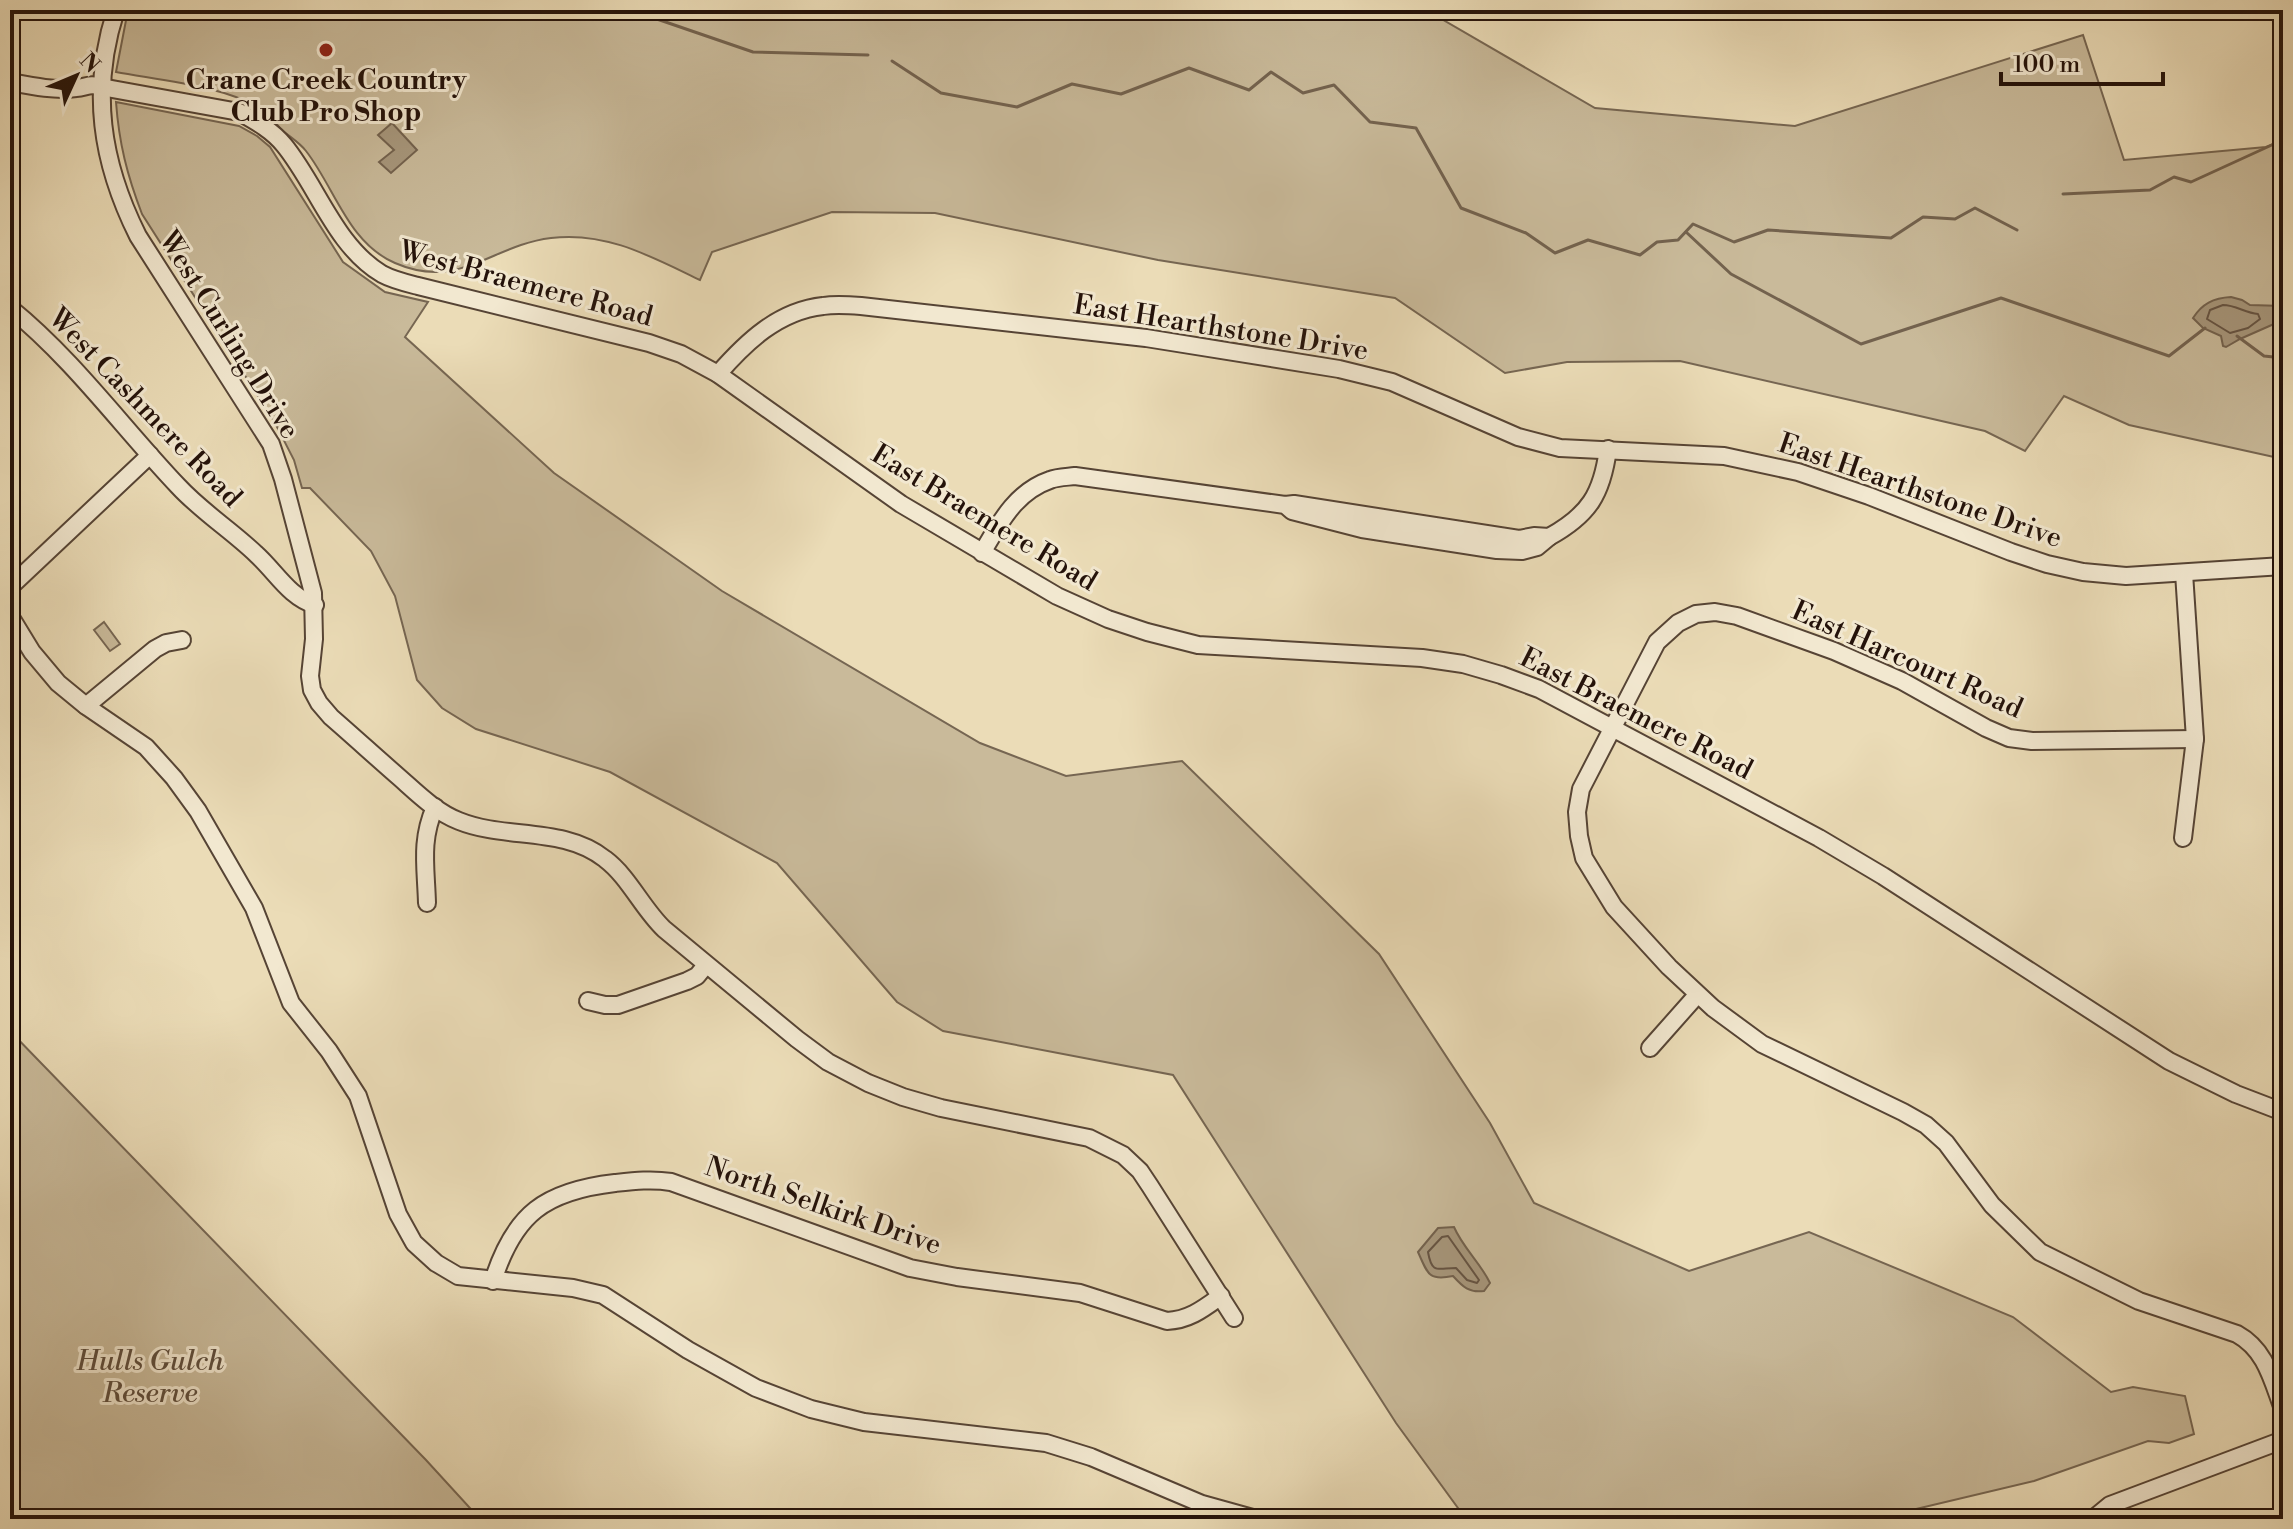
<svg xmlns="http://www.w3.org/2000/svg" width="2293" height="1529" font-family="'Libre Bodoni',serif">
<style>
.green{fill:#c9ba9a;stroke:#766652;stroke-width:2}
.water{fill:#a7977c;stroke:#73624e;stroke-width:2}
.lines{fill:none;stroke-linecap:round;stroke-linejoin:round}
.shore{stroke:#665443;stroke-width:2}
.stream{stroke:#73624e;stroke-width:3}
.minor-casing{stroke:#564435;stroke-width:20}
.minor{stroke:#f2e8d0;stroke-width:16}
.poi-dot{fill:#8f2418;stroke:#f2e8d0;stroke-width:3}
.labels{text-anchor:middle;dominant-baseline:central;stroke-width:6;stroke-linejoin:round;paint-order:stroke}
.poi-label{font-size:28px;font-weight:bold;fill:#24120a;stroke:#f2e8d0}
.street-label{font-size:28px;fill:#24120a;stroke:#f2e8d0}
.park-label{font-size:28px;font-style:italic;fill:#5e4d3c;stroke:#f2e8d0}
</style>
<rect width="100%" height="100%" fill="#ebdcb7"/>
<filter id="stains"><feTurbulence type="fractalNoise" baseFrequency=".0025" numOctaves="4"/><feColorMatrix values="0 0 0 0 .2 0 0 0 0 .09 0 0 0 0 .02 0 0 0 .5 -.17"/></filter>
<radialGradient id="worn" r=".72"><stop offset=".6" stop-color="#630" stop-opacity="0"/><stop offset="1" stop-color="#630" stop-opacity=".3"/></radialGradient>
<!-- green -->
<g class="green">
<path d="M128,10H1426L1595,108L1795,126L2083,35L2124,160L2266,147L2283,140V459L2129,425L2064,396L2025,451L1985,431L1680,361L1567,362L1505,373L1395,298L1158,260L935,213L832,212L712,252L700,280C652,257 606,231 551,238C492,245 459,291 395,263C348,243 335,188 306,151C300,143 290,137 283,131C276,124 270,115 262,110C227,86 158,80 116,72Z"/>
<path d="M116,102L239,126L257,136L270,147L343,262L385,292L428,302L405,337L554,473L722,591L980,743L1066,776L1182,761L1379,954L1490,1123L1534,1203L1689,1271L1809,1232L2013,1317L2111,1392L2133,1387L2185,1396L2194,1434L2169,1443L2148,1441L2034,1481L1874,1519H1466L1396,1423L1173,1075L943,1031L897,1002L777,863L610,772L476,729L442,708L417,680L395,596L371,551L310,488H302L294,460L274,421L142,214C127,175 119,143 116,102Z"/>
<path d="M104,622L120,644L110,651L94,630Z"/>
<path d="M10,1031L426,1460L480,1519H10Z"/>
</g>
<!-- water -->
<g class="water">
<path d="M392,123L417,150L391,173L379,162L394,150L378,135Z"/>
<path d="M2231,297L2242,300L2250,305L2283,306V320L2240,339L2226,347L2223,346L2221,336L2203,328L2193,318C2202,304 2213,298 2231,297Z"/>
<path d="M1454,1227C1463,1248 1480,1262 1490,1283L1484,1291C1469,1293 1463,1287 1453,1276C1428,1281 1428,1274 1418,1252L1438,1228Z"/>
</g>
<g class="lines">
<!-- shore -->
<g class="shore">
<path d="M2223,305C2236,305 2245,313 2258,314L2260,319L2248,328L2230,333L2207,319L2210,310Z"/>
<path d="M1448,1236L1479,1280L1477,1283L1467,1280L1456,1268C1438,1268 1432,1275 1428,1252L1442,1237Z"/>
</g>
<!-- stream -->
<g class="stream">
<path d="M646,10L651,17L753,52L868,55"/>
<path d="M892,61L941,93L1017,107L1072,84L1121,94L1189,68L1249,90L1271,72L1303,93L1334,85L1370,122L1416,128L1461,208L1526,233L1555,253L1588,240L1640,255L1657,242L1678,240L1693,224L1734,242L1768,230L1891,238L1923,217L1955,219L1975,208L2017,230"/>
<path d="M2063,194L2150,190L2174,177L2191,182L2274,144L2283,133"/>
<path d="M1686,232L1731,274L1861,344L2001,298L2169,356L2205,328"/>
<path d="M2237,336L2264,356L2283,358"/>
</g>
<defs>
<g id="minor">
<path d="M116,10C90,90 101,162 138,236L271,444L283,479L313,593L314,639L310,676L312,690L319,703L331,717C354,737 377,758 400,778C418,794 436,812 459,821C506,840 563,826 605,859C629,877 642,908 664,929L797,1039L828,1062L868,1083L903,1097L941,1108L1089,1138L1123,1155L1140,1171L1150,1186L1234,1318"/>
<path d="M10,82C31,86 55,91 76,88C87,87 90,83 101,87L239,112C255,121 272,130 284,145C317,185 335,246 382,274C393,280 406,283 418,286L649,343L681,354L718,374L901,504L1057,596L1108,619L1147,632L1198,645L1422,658L1463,664L1501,675L1539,689L1819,838L1883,876L2169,1061L2236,1094L2283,1112"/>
<path d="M10,308C74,360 122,427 178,486C202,512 231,530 256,554C276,572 289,597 315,605"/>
<path d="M718,374C746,342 778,311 823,306C835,304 849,305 861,306L1146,338L1339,369L1392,382L1518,437L1560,448L1724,456L1798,472L1869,496L2011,552L2047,564L2083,572L2126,576L2283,566"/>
<path d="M1549,537C1589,515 1602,494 1608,449"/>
<path d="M982,553C999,524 1015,492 1050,480C1057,477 1067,477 1075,476L1285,505L1294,504L1519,539L1534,536L1549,537L1537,547L1522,551L1497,550L1362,529L1292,511L1285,505"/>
<path d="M10,587L150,455"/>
<path d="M10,616L32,652L58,683L86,706L146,747L174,778L198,811L254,908L291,1003L329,1051L358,1096L398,1214L414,1243L436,1263L458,1276L573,1288L603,1295L688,1350L756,1388L811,1409L864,1422L1046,1443L1091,1457L1202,1504L1256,1519"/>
<path d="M86,706L155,649L166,643L182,640"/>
<path d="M2195,739L2032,741L2009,738L1986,728L1902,681L1834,651L1737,616L1715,612L1696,614L1678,623L1657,642L1581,789L1577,812L1579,836L1584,858L1614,907L1669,967L1713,1008L1762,1044L1903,1112L1926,1125L1946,1143L1992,1205L2040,1252L2139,1301L2237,1334C2266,1350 2272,1380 2283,1409"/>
<path d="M2183,838L2195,739L2184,573"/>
<path d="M427,903C426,867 420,841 435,807"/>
<path d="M588,1001L605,1005H618L687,981L697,976L706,965"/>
<path d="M1650,1048L1697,995"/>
<path d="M493,1281C514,1214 545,1191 615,1183C634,1181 652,1179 671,1182L910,1268L957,1277L1080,1293L1167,1321C1189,1320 1203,1309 1221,1296"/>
<path d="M2093,1519L2110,1505L2283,1440"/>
</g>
</defs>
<!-- minor casing -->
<use href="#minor" class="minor-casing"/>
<!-- minor -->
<use href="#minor" class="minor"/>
</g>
<!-- markers -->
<circle class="poi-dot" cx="326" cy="50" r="8"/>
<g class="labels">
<!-- poi labels -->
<g class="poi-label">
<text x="326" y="80">Crane Creek Country<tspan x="326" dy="32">Club Pro Shop</tspan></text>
</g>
<!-- street labels -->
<g class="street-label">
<text transform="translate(526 284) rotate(15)">West Braemere Road</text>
<text transform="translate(1221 328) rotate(9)">East Hearthstone Drive</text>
<text transform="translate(229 335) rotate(58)">West Curling Drive</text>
<text transform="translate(145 408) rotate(46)">West Cashmere Road</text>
<text transform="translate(1920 491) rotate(19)">East Hearthstone Drive</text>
<text transform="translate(984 518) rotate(31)">East Braemere Road</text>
<text transform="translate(1907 660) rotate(24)">East Harcourt Road</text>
<text transform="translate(1636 714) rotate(27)">East Braemere Road</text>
<text transform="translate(823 1206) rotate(19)">North Selkirk Drive</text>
</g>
<!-- park labels -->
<g class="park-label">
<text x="150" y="1361">Hulls Gulch<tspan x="150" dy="32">Reserve</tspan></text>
</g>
</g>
<!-- margin -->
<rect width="2293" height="1529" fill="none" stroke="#ebdcb7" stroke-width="40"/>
<rect x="12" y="12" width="2269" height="1505" fill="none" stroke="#24120a" stroke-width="4"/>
<rect x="20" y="20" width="2253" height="1489" fill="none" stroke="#24120a" stroke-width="2"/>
<!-- north arrow -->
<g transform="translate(76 76) rotate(46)" stroke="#f2e8d0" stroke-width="6" paint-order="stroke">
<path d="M0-6L14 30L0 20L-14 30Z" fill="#24120a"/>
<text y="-12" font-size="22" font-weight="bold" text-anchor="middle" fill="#24120a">N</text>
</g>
<!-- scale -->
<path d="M2001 72v12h162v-12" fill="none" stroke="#24120a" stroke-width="4"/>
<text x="2013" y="72" font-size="24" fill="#24120a" stroke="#f2e8d0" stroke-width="6" paint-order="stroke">100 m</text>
<rect width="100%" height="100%" filter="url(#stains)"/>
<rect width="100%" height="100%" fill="url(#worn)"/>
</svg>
